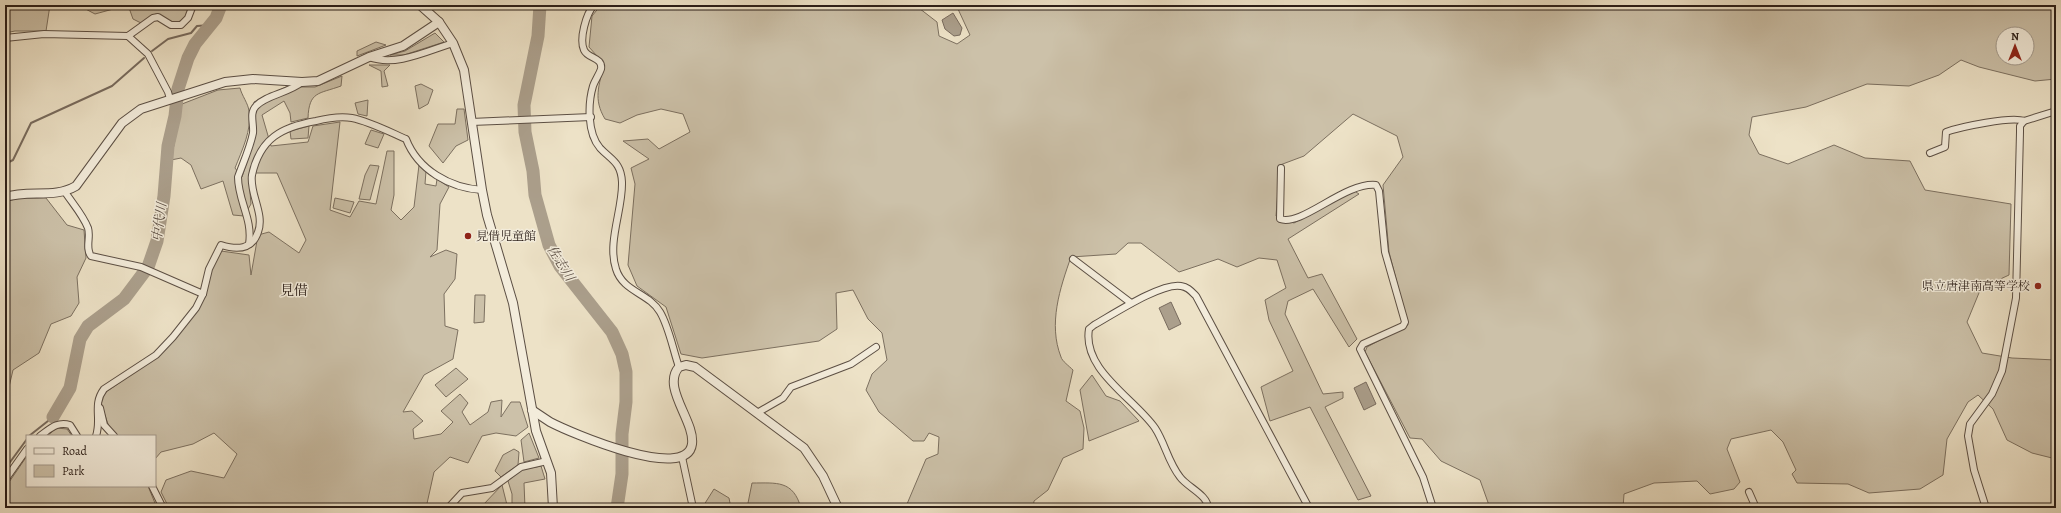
<svg xmlns="http://www.w3.org/2000/svg" width="2061" height="513" font-family="Alegreya,'Noto Serif JP',serif">
<style>
.green{fill:#ccc1a9;stroke:#7c7060;fill-rule:evenodd}
.water{fill:#ab9f8c;stroke:#786b5e}
.lines{fill:none;stroke-linecap:round;stroke-linejoin:round}
.stream{stroke:#786b5e;stroke-width:2}
.river{stroke:#ab9f8c;stroke-width:13}
.minor-casing{stroke:#5c4f44;stroke-width:8}
.tertiary-casing{stroke:#5c4f44;stroke-width:10}
.minor{stroke:#f3ecdb;stroke-width:6}
.tertiary{stroke:#f3ecdb;stroke-width:8}
.poi-dot{fill:#8f2418;stroke:#f3ecdb;stroke-width:1.5}
.labels{text-anchor:middle;dominant-baseline:central;stroke-width:3;stroke-linejoin:round;paint-order:stroke}
.poi-label{font-size:12px;fill:#2b1e18;stroke:#f3ecdb;text-anchor:start}
.water-label{font-size:13px;font-style:italic;fill:#584b41;stroke:#f3ecdb}
.quarter-label{font-size:14px;fill:#2b1e18;stroke:#f3ecdb}
</style>
<rect width="100%" height="100%" fill="#ede2c7"/>
<filter id="stains"><feTurbulence type="fractalNoise" baseFrequency=".005" numOctaves="4"/><feColorMatrix values="0 0 0 0 .2 0 0 0 0 .09 0 0 0 0 .02 0 0 0 .5 -.17"/></filter>
<radialGradient id="worn" r=".72"><stop offset=".6" stop-color="#630" stop-opacity="0"/><stop offset="1" stop-color="#630" stop-opacity=".3"/></radialGradient>
<!-- green -->
<g class="green">
<path d="M5,5H50L46,31H15L5,33Z"/>
<path d="M78,5H190L185,19L173,24L156,14L141,23L133,19L128,5L95,14Z"/>
<path d="M601,5H915L937,22L939,36L957,44L970,35L958,9L949,5H2056V21L2054,23L2056,28V79L2035,81L1979,67L1961,60L1939,75L1909,86L1867,84L1806,107L1752,117L1749,135L1759,154L1788,164L1834,145L1865,158L1910,161L1925,190L2011,204L2009,275L1981,288L1967,322L1982,353L2012,358L2056,360V459L2032,453L2007,440L1993,409L1978,395L1968,402L1947,439L1943,475L1920,489L1869,493L1848,484L1797,483L1792,474L1796,470L1783,442L1771,430L1731,439L1727,449L1740,482L1734,489L1710,494L1697,481L1654,483L1624,494L1623,508H1490L1480,480L1441,461L1422,439L1410,438L1365,352L1367,347L1408,325L1389,252L1383,185L1403,157L1397,136L1353,114L1304,156L1280,165L1276,216L1294,223L1353,190L1359,194L1288,239L1308,278L1322,274L1357,339L1349,347L1313,289L1288,301L1285,314L1323,394L1343,392V398L1325,407L1371,496L1358,500L1310,407L1270,421L1261,387L1293,371L1269,320L1265,300L1286,288L1277,260L1259,258L1237,267L1218,259L1179,272L1141,243H1128L1116,254L1071,257C1060,288 1048,324 1061,357C1062,361 1069,366 1073,370L1066,401L1080,411L1084,428L1083,449L1063,458L1048,490L1034,501L1033,508H903L907,504L926,459L938,454L939,437L929,433L924,441H913L879,412L866,390L872,374L887,360L882,333L868,319L853,290L836,293L837,329L819,341L702,358L681,354L666,307L637,286L628,265L635,184L631,168L649,159L623,141L648,139L659,149L690,132L683,114L661,109L637,115L620,123L605,119C593,99 599,86 604,64L589,47L592,16ZM2003,34H2027V58H2003Z"/>
<path d="M435,33L444,42L404,55H390L405,51Z"/>
<path d="M376,42L386,45L357,56V51Z"/>
<path d="M369,65H390L384,71L388,86L382,87L381,71Z"/>
<path d="M342,76L341,86C319,94 309,91 308,118L291,122L290,113L284,101L262,115L271,146L308,142L313,126L340,122L330,210L350,217L359,201L376,204L387,151H394V195L391,210L401,220L414,207L419,165L426,171L425,184L436,186L437,179L449,187L440,204L437,250L430,257L446,250L457,254L455,279L444,294L445,326L458,330L453,359L424,375L403,412L412,411L423,421L413,429L414,439L441,434L453,422L441,411L460,394L468,403L462,412L470,425L488,412L491,402L502,400L501,417L511,402H520L528,427L516,436L496,433L482,436L468,463L450,457L434,472L426,508H169L161,492L166,480L191,471L224,478L237,454L214,433L193,444L161,452L155,459V436H115L108,424L100,401L106,392L161,354L201,305L211,268L221,251L249,255L251,275L258,235L269,232L299,253L306,240L277,173H256L249,180L251,204L244,216L233,215L223,181L201,189L191,165L181,158L171,160L182,104L218,90L240,88C242,96 248,103 249,111C252,130 242,150 235,168L242,177L255,136L254,102L286,87H315Z"/>
<path d="M421,84L433,90L428,104L419,109L415,86Z"/>
<path d="M368,100L367,116L358,114L355,103Z"/>
<path d="M457,109H464L468,140L456,146L443,163L429,146L438,124H455Z"/>
<path d="M309,126L308,138L291,139L290,131Z"/>
<path d="M371,130L384,134L378,148L365,144Z"/>
<path d="M370,165L379,166L370,200L359,199L365,175Z"/>
<path d="M19,198H46L67,225L84,230L86,258L77,277L79,303L71,316L51,324L39,353L13,370L5,404V202Z"/>
<path d="M335,198L354,202L350,213L333,208Z"/>
<path d="M475,295H485L484,322L474,323Z"/>
<path d="M456,368L468,379L446,397L435,385Z"/>
<path d="M1092,375L1106,396L1120,401L1139,421L1089,441L1080,390Z"/>
<path d="M57,428L67,429L72,436H47Z"/>
<path d="M529,433L539,458L524,462L521,440Z"/>
<path d="M514,449L519,452L518,465L501,477L495,471L503,455Z"/>
<path d="M27,456V486H148L157,508H5V488Z"/>
<path d="M541,466L545,479L524,483L525,508H512V494L508,481L520,470Z"/>
<path d="M752,483C777,483 793,480 801,508H747Z"/>
<path d="M502,485L507,505H483Z"/>
<path d="M714,489L729,498L731,508H702Z"/>
</g>
<!-- water -->
<g class="water">
<path d="M953,13L962,28L960,35L954,36L945,29L942,20Z"/>
<path d="M1171,302L1181,324L1169,330L1159,308Z"/>
<path d="M1366,382L1376,404L1364,410L1354,388Z"/>
</g>
<g class="lines">
<!-- stream -->
<g class="stream">
<path d="M152,51L168,39L191,33L197,26L210,25"/>
<path d="M5,164L13,160L31,123L112,86L144,58"/>
<path d="M29,436L53,417"/>
<path d="M5,469L27,439"/>
</g>
<!-- river -->
<g class="river">
<path d="M540,5L538,36L524,105L525,132L533,171L535,195L549,245L560,266L612,332L622,354L626,372V402L622,434V474L617,508"/>
<path d="M53,417L70,388L80,339L88,326L124,299L148,267L157,241L164,196L168,146L175,116L178,89L188,58L195,44L216,18L221,5"/>
</g>
<defs>
<g id="minor">
<path d="M594,5C586,14 579,39 584,50C588,59 603,57 601,69C599,75 595,80 593,86C588,103 587,133 600,148C611,160 621,162 622,182C623,209 607,242 616,269C623,292 649,293 660,312C669,327 673,350 679,367"/>
<path d="M128,36L148,54L168,92L170,99"/>
<path d="M5,38L44,34L128,36L153,18L158,17L171,25H181L188,18L193,5"/>
<path d="M369,57C396,67 427,51 453,43"/>
<path d="M471,122L591,117"/>
<path d="M1930,153L1945,147L1946,132C1960,127 2012,116 2024,121L2056,111"/>
<path d="M1281,168L1280,219C1302,227 1344,182 1376,185L1379,191L1385,252L1405,322L1403,326L1363,344L1360,349L1423,477L1433,508"/>
<path d="M65,192C73,204 83,215 88,228C91,237 85,248 91,256L141,267L203,294"/>
<path d="M249,244C253,219 238,201 238,177C243,163 250,148 253,133C254,124 249,113 256,106C266,95 289,93 302,82"/>
<path d="M1073,259L1131,303"/>
<path d="M100,408L104,425L114,436"/>
<path d="M757,413L783,398L791,387L851,364L876,347"/>
<path d="M40,436C50,429 57,421 70,425L77,436"/>
<path d="M96,436C102,418 92,405 104,389L156,355L173,337L196,308L203,294L209,269L221,245C237,250 252,250 258,232C265,214 249,193 252,175C260,138 282,127 316,121C328,118 340,116 352,118C368,121 390,132 406,139C418,170 450,188 482,190"/>
<path d="M682,457L693,508"/>
<path d="M5,480L27,449"/>
<path d="M152,486L163,508"/>
<path d="M1749,492L1756,508"/>
<path d="M450,506L462,493L492,488L521,467L547,461"/>
<path d="M1208,508C1208,495 1187,487 1180,477C1168,462 1165,443 1155,428C1134,398 1082,370 1089,329L1094,325C1112,315 1162,282 1181,286C1188,287 1191,291 1196,296L1309,508"/>
<path d="M1986,508L1974,470L1968,436L1970,424L1992,394L2002,371L2016,298L2020,132V126L2024,121"/>
</g>
<g id="tertiary">
<path d="M420,5L439,22L453,43L464,70L482,190L487,215L513,303L536,431L551,473L553,508"/>
<path d="M5,197C29,189 54,199 76,186L122,123L141,109L225,82L253,79L302,82L318,81L369,57L403,46L439,22"/>
<path d="M532,410C538,414 544,418 550,422C569,432 687,483 692,444C695,421 661,387 679,367L686,365L695,367L804,448L823,476L838,508"/>
</g>
</defs>
<!-- minor casing -->
<use href="#minor" class="minor-casing"/>
<!-- tertiary casing -->
<use href="#tertiary" class="tertiary-casing"/>
<!-- minor -->
<use href="#minor" class="minor"/>
<!-- tertiary -->
<use href="#tertiary" class="tertiary"/>
</g>
<!-- markers -->
<g class="poi-dot">
<circle cx="468" cy="236" r="4"/>
<circle cx="2038" cy="286" r="4"/>
</g>
<g class="labels">
<!-- poi labels -->
<g class="poi-label">
<text x="476" y="236">見借児童館</text>
<text x="2030" y="286" text-anchor="end">県立唐津南高等学校</text>
</g>
<!-- water labels -->
<g class="water-label">
<text transform="translate(159 222) rotate(-82)">中代川</text>
<text transform="translate(561 263) rotate(58)">佐志川</text>
</g>
<!-- quarter labels -->
<g class="quarter-label">
<text x="294" y="290">見借</text>
</g>
</g>
<!-- margin -->
<rect width="2061" height="513" fill="none" stroke="#ede2c7" stroke-width="20"/>
<rect x="6" y="6" width="2049" height="501" fill="none" stroke="#2b1e18" stroke-width="2"/>
<rect x="10" y="10" width="2041" height="493" fill="none" stroke="#2b1e18"/>
<!-- legend -->
<rect x="26" y="435" width="130" height="52" fill="#f3ecdb" stroke="#a39a8d"/>
<rect x="34" y="448" width="20" height="6" fill="#f3ecdb" stroke="#a39a8d"/>
<text x="62" y="455" font-size="12" fill="#2b1e18">Road</text>
<rect x="34" y="465" width="20" height="12" fill="#ccc1a9" stroke="#a39a8d"/>
<text x="62" y="475" font-size="12" fill="#2b1e18">Park</text>
<!-- north arrow -->
<g transform="translate(2015 46)"><circle r="19" fill="#f3ecdb" stroke="#a39a8d"/>
<path d="M0-3L7 15L0 10L-7 15Z" fill="#8f2418"/>
<text y="-6" font-size="11" font-weight="bold" text-anchor="middle" fill="#2b1e18">N</text>
</g>
<rect width="100%" height="100%" filter="url(#stains)"/>
<rect width="100%" height="100%" fill="url(#worn)"/>
</svg>
